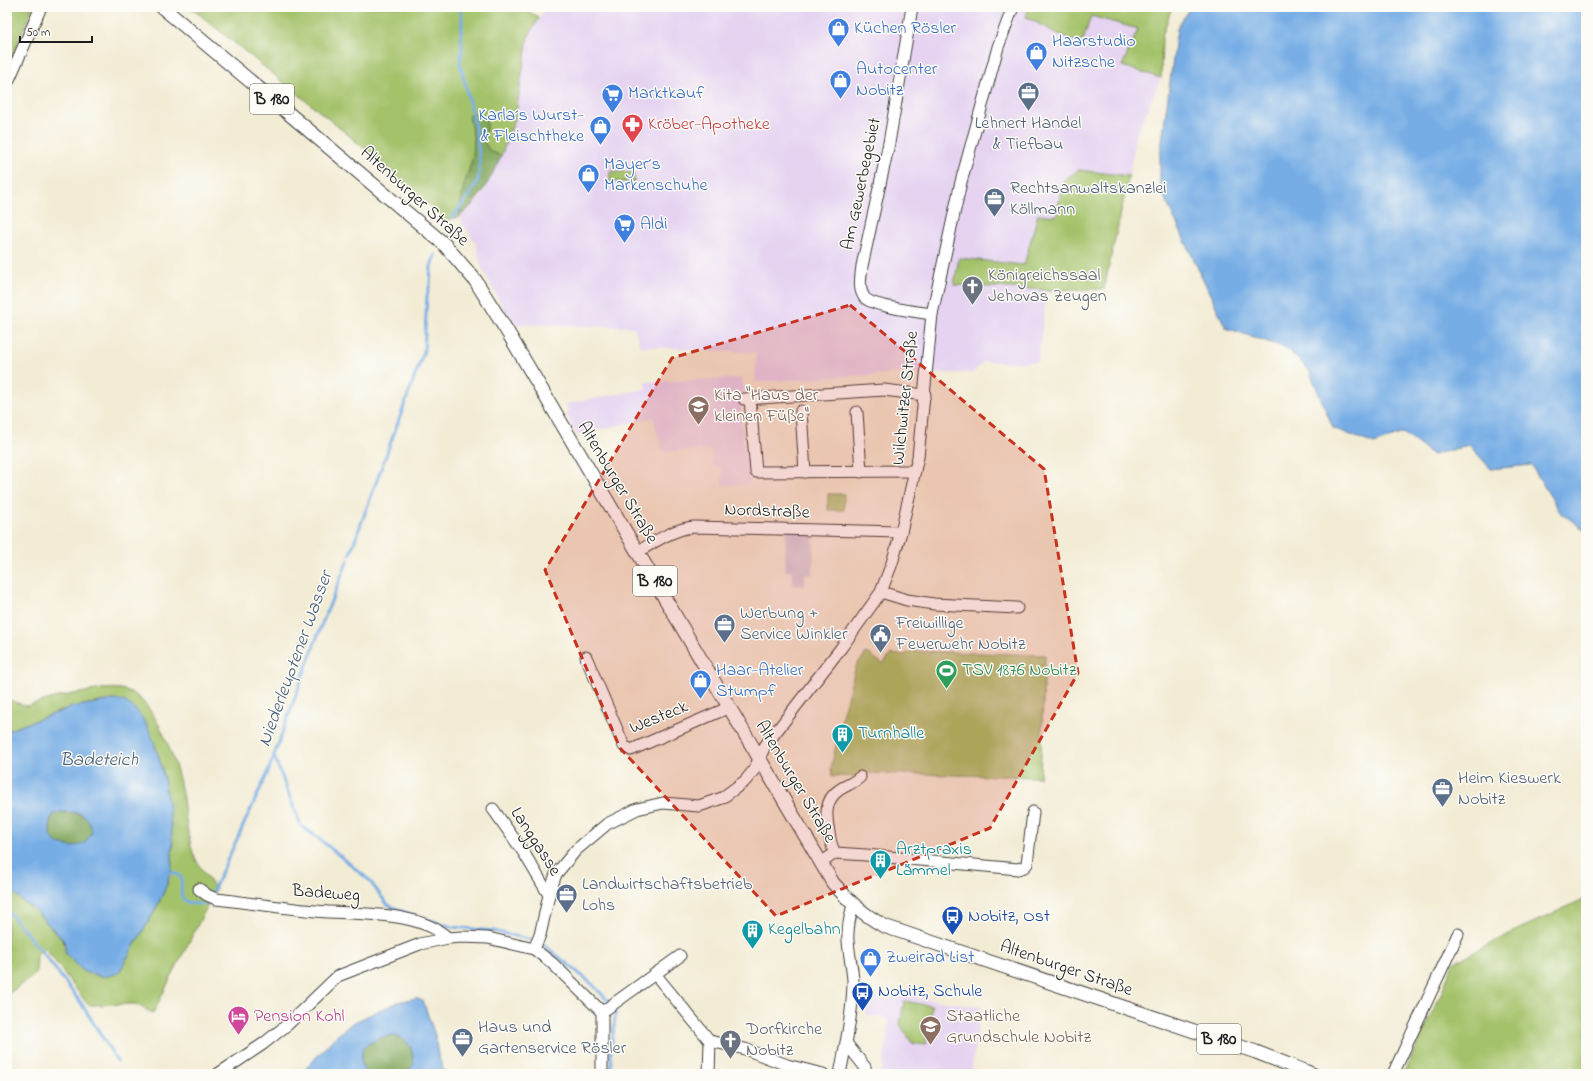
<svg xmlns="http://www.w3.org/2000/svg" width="1593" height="1081" font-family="'Indie Flower',sans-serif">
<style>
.built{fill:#e5d3f1}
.industrial{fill:#c7c0d9}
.green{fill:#a4c26a;stroke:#606f43}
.forest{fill:#83a85e;stroke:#50623d}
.water{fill:#77ade5;stroke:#4a6480;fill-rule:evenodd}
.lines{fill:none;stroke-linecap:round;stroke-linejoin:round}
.stream{stroke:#77ade5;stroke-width:3}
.minor-casing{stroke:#3c3b38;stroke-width:13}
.major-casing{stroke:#3c3b38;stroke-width:15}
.minor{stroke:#fff;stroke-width:11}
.major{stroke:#fff;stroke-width:13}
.marked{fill:#c8321e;fill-opacity:0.2;stroke:#c8321e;stroke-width:3;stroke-dasharray:8 5;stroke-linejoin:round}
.labels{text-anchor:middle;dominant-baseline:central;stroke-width:3;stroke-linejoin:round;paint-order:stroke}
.shield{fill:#fdfcf7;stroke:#605f5e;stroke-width:1}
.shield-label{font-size:17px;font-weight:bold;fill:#1c1c1c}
.shop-label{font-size:18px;fill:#366cbe;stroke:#fdfcf7;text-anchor:start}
.service-label{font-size:18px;fill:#4e5e75;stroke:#fdfcf7;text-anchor:start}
.health-label{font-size:18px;fill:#be3a42;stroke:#fdfcf7;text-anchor:start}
.street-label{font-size:18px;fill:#1c1c1c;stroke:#fdfcf7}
.worship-label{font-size:18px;fill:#5b616d;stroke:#fdfcf7;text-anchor:start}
.education-label{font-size:18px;fill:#785e54;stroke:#fdfcf7;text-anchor:start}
.leisure-label{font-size:18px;fill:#27864d;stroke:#fdfcf7;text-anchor:start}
.culture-label{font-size:18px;fill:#0d838f;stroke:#fdfcf7;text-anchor:start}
.transit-label{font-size:18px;fill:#164399;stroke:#fdfcf7;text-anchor:start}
.hotel-label{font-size:18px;fill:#b23c85;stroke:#fdfcf7;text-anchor:start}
.water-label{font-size:19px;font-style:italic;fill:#455d76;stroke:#fdfcf7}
</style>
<rect width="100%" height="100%" fill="#fdfcf7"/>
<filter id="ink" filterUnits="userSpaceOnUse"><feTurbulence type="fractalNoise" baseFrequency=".025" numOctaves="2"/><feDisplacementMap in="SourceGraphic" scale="8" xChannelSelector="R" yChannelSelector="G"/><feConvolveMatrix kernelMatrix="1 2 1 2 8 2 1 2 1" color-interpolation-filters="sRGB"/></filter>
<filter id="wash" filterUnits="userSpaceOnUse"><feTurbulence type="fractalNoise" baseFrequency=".012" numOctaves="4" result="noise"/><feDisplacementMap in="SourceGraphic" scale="16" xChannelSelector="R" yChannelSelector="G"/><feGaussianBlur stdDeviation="0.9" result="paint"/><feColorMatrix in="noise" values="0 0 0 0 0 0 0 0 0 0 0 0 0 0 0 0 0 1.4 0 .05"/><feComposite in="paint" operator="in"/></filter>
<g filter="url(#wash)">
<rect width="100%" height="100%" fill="#f3ecd5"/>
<!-- built -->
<g class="built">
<path d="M546,7H1029L1026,17L1082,44L1090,16L1138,29L1122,65L1161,78L1136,135L1129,176L1079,170L1056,216L1038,214L1024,265L959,258L955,285L1047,290L1038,362H983L973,373H903L755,382L756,353L640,346L634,327L514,324L507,315L481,265L476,244L459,217L477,200L485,189L501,156L515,119L528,37Z"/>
<path d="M742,378L744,405L741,408L744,448L747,449L750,484L722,485V467H712L711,450L663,452L653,417L577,435L565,413L569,411L565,404L646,389L645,382Z"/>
<path d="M893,994L981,1007L971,1074H879V1071H882L889,1023L886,1018L866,1015V1009L863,1008L859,995L891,1000Z"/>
</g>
<!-- industrial -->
<path class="industrial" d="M786,529L814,530L813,574H805V586H792V571H785Z"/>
<!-- green -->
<g class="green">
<path d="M7,7H33L11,59L7,58Z"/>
<path d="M190,7H527L528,11L539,18L528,37L515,119L501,156L490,151L484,142L487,124L469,115L474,140L473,158L463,189L459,217L446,220L346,133Z"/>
<path d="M1029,7H1172L1162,36L1161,78L1122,66L1138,29L1091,16L1082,44L1056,33L1026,17Z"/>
<path d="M1079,170L1129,176L1104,289L1047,290L954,285L959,258L1024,265L1038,214L1056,216L1064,180Z"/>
<path d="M610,171L634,172V182H610Z"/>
<rect x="828" y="494" width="16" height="16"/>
<path d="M912,651L1045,655L1040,777L865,773L864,777L832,776L831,768L842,716L856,666L866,653L869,654L883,664L891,654L904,655Z"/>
<path d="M102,689C108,689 115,688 121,689C153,693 174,756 180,783C185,806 186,830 193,853C198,866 208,878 216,889L153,1013L135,1004L88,1005L46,949L37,955L36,974L7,995V883L9,888L22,901L35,910L64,942L66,954L84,972L119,973C136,939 162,908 171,870C173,863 171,854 173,846L164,775L155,745L147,725L134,708L113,700L95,703L72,707L7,731V698L14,702L27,706L57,697Z"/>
<path d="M1586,898V1074H1403L1440,997L1453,963L1513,932Z"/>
<path d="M904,1001L932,1006L926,1045L912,1043L900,1024Z"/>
</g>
<!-- forest -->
<g class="forest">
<path d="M476,113L483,116L487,124L484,142L490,151L501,156C490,179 480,201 459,217L463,189L473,157L474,140L469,115Z"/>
<path d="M59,812C71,812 81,813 90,820L92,832L85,843L73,847L58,844L50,836V820L54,814Z"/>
<path d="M387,1035C410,1038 411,1044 414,1064L405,1074H368C359,1067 361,1057 363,1048L372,1041Z"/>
</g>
<!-- water -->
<g class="water">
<path d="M1190,7H1586V531L1560,512L1531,465L1491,469L1469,445L1433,455L1403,433L1374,444L1333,428L1309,370L1286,348L1226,328L1160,188V156L1177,29Z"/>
<path d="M113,700C117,700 122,700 125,702C161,719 170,810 173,846C171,854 173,863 171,871C161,908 136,939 119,973L104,977L84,972L66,954L64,941L35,910L22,901L9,888L7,883V731L72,707ZM60,812C78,812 88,811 92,832L85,843L73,847L58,844L50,836V820L54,814Z"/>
<path d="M416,998L423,1001L435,1035L438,1055L445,1074H405L414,1064C413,1059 413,1050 410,1046C398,1028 377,1037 363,1048C361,1057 359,1067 368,1074H301L333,1039L352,1023L398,1002Z"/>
</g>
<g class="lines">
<!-- stream -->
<g class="stream">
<path d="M452,218C460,206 473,193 478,179C485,157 466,88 460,63L462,50L461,39L462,19L460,7"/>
<path d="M350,554L424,351L427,296L430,284L431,266L435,255"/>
<path d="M274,756L301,826L317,837L369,880L387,904L392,907L415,916"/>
<path d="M171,872C190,877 177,885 183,899L189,903L200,904"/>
<path d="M213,891L268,772L321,626L348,560"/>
<path d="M205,905L207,902"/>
<path d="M7,910L47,958L81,1003L117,1061"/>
<path d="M426,919L453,927L494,931L536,941L548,948L592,984L616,1009L611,1051V1074"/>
</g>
</g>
</g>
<g filter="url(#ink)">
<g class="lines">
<defs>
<g id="minor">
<path d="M912,7L889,143L862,266C861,276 858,288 864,297C870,306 918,312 932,314"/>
<path d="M7,84L41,7"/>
<path d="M744,399L884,390L925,395"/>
<path d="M750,399L756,472L915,471"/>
<path d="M801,411L805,472"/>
<path d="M857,412L861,472"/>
<path d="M637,552C655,542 673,529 693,527L901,532"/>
<path d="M881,592L907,600L934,604L1017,608"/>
<path d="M586,657L624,746L631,750L730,707"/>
<path d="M493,809L524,853L549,895"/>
<path d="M835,853C831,846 830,840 829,832C826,817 824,800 839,790C846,785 854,783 860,777"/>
<path d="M821,863L835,853L866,855L1018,869L1024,867L1027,864L1033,812"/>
<path d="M199,889L207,895L216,899C250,903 283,908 316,911C356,915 418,910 448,938"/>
<path d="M534,949L540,935L549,895L556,874L576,850L607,824L637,809L663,803L699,806L722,798L745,781L754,770L765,746L841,648L881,592L892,563L901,532L918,457L932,314L961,182L998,47L1013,7"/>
<path d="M655,974L710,1041"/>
<path d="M602,1012L680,956"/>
<path d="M710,1041L745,1049L787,1065L823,1074"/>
<path d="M846,1043L865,1067L866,1074"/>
<path d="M218,1074L263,1044L287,1025L338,976L420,944L448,938L462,937L488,938L534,949L552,963L602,1012V1074"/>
<path d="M709,1074L710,1041"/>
<path d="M840,1074C846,1043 853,1011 853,980C852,967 849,954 848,941C847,929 850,916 853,905"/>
<path d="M1393,1074L1458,934"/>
</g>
<path id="major" d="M162,7L444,244L475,280L507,331L833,883C851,903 861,913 884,926L1256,1052L1312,1074"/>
</defs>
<!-- minor casing -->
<use href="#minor" class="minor-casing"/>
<!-- major casing -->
<use href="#major" class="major-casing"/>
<!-- minor -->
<use href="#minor" class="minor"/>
<!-- major -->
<use href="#major" class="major"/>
</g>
</g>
<!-- marked area -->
<path class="marked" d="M850,305L1044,469L1078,673L990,828L776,916L620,748L545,570L672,358Z"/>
<!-- icons -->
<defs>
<symbol id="shop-pin" viewBox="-11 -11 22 30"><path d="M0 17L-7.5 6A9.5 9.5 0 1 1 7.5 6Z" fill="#3f7fe0" stroke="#fdfcf7"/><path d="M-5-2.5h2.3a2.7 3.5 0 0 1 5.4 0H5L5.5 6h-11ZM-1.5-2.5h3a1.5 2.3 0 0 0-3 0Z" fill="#fff"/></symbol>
<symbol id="office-pin" viewBox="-11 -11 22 30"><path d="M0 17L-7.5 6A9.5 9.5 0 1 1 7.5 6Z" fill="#5c6f8a" stroke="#fdfcf7"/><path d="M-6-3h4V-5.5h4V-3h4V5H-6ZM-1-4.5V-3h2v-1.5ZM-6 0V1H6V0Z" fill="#fff"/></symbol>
<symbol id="supermarket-pin" viewBox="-11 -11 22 30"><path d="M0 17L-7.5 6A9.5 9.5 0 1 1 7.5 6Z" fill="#3f7fe0" stroke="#fdfcf7"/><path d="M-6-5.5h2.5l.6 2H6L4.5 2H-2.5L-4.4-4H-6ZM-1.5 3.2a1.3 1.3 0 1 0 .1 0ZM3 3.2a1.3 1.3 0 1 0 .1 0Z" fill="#fff"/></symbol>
<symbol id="pharmacy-pin" viewBox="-11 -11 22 30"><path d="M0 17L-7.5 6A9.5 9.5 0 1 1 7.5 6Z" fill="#e0444e" stroke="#fdfcf7"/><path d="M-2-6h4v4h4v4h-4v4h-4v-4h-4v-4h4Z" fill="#fff"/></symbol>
<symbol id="church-pin" viewBox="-11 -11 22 30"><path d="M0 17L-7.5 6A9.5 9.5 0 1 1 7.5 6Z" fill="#6b7280" stroke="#fdfcf7"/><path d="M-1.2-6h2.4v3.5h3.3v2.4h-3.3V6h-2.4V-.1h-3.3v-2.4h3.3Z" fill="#fff"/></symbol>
<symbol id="school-pin" viewBox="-11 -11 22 30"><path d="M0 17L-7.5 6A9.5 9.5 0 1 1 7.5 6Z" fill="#8d6e63" stroke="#fdfcf7"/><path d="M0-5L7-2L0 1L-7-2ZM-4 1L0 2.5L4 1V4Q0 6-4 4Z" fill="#fff"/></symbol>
<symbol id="civic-pin" viewBox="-11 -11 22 30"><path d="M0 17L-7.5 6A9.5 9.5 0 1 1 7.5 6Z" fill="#5c6f8a" stroke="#fdfcf7"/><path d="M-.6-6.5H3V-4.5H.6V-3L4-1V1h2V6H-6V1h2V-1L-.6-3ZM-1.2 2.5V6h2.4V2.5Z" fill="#fff"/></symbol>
<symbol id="stadium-pin" viewBox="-11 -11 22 30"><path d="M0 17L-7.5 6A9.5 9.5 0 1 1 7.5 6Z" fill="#2e9e5b" stroke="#fdfcf7"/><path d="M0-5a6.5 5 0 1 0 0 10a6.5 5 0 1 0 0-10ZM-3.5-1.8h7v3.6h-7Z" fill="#fff"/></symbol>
<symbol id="building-pin" viewBox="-11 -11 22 30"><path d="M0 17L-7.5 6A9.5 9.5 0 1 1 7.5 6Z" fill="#0f9aa8" stroke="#fdfcf7"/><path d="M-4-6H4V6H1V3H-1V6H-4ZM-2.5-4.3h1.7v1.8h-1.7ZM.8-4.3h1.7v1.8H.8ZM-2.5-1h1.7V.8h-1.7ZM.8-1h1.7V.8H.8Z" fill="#fff"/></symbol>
<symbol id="bus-pin" viewBox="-11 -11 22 30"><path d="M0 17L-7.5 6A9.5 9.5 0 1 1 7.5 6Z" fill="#1a4fb4" stroke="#fdfcf7"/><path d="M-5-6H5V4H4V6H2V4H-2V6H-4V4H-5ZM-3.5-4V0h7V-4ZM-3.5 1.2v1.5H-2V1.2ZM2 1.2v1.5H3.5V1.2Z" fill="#fff"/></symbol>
<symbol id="hotel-pin" viewBox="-11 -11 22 30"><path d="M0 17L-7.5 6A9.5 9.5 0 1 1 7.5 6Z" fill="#d1479c" stroke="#fdfcf7"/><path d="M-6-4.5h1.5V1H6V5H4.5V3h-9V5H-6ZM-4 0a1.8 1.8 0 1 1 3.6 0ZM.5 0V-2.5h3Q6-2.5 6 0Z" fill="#fff"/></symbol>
</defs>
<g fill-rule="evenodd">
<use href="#shop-pin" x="826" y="16" width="25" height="34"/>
<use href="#shop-pin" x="1024" y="40" width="25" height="34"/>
<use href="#shop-pin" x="828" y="68" width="25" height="34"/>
<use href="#office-pin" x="1016" y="80" width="25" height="34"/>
<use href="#supermarket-pin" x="600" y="82" width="25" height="34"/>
<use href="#pharmacy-pin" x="620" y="112" width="25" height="34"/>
<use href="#shop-pin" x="588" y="114" width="25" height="34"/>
<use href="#shop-pin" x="576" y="162" width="25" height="34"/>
<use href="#office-pin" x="982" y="186" width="25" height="34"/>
<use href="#supermarket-pin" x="612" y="212" width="25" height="34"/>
<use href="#church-pin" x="960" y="274" width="25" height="34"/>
<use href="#school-pin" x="686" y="394" width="25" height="34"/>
<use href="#office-pin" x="712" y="612" width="25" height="34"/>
<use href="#civic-pin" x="868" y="622" width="25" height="34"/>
<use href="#stadium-pin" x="934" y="658" width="25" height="34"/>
<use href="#shop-pin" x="688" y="668" width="25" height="34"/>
<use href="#building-pin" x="830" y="722" width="25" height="34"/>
<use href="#office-pin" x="1430" y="776" width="25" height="34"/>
<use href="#building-pin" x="868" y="848" width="25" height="34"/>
<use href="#office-pin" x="554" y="882" width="25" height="34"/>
<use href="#bus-pin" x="940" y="904" width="25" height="34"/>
<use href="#building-pin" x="740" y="918" width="25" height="34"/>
<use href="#shop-pin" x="858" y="946" width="25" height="34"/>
<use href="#bus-pin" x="850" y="980" width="25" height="34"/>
<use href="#hotel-pin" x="226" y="1004" width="25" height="34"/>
<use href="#school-pin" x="918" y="1014" width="25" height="34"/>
<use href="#office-pin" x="450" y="1026" width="25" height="34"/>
<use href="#church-pin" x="718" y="1028" width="25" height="34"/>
</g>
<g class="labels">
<!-- shield labels -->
<g class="shield">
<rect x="250" y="84" width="44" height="30" rx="3"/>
<rect x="633" y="566" width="44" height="30" rx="3"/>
<rect x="1197" y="1024" width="44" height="30" rx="3"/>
</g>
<g class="shield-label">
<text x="272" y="99">B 180</text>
<text x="655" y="581">B 180</text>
<text x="1219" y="1039">B 180</text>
</g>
<!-- shop labels -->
<g class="shop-label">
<text x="854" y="29">Küchen Rösler</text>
<text x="1052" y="42">Haarstudio<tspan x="1052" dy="21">Nitzsche</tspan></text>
<text x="856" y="70">Autocenter<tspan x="856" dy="21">Nobitz</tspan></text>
<text x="628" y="94">Marktkauf</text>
<text x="584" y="116" text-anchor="end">Karla´s Wurst-<tspan x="584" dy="21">&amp; Fleischtheke</tspan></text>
<text x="604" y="165">Mayer´s<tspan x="604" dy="21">Markenschuhe</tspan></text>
<text x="640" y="225">Aldi</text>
<text x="716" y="671">Haar-Atelier<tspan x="716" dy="21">Stumpf</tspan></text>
<text x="886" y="958">Zweirad List</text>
</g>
<!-- service labels -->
<g class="service-label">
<text x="1028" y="124" text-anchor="middle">Lehnert Handel<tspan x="1028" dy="21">&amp; Tiefbau</tspan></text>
<text x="1010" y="189">Rechtsanwaltskanzlei<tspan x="1010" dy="21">Köllmann</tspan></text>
<text x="740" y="614">Werbung +<tspan x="740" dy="21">Service Winkler</tspan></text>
<text x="896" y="624">Freiwillige<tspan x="896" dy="21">Feuerwehr Nobitz</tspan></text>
<text x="1458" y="779">Heim Kieswerk<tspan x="1458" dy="21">Nobitz</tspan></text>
<text x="582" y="885">Landwirtschaftsbetrieb<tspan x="582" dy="21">Lohs</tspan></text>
<text x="478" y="1028">Haus und<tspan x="478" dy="21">Gartenservice Rösler</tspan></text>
</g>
<!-- health labels -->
<g class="health-label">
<text x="648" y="125">Kröber-Apotheke</text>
</g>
<!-- street labels -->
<g class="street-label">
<text transform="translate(862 184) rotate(-78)">Am Gewerbegebiet</text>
<text transform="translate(414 197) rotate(42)">Altenburger Straße</text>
<text transform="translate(906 398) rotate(-84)">Wilchwitzer Straße</text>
<text transform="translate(617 483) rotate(59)">Altenburger Straße</text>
<text transform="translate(767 512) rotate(2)">Nordstraße</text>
<text transform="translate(659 718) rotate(-22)">Westeck</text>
<text transform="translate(795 782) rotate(59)">Altenburger Straße</text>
<text transform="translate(535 842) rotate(57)">Langgasse</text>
<text transform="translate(326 894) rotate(4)">Badeweg</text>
<text transform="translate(1066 969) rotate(19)">Altenburger Straße</text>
</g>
<!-- worship labels -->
<g class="worship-label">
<text x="988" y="276">Königreichssaal<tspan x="988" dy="21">Jehovas Zeugen</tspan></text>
<text x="746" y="1030">Dorfkirche<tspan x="746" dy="21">Nobitz</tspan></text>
</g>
<!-- education labels -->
<g class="education-label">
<text x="714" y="396">Kita "Haus der<tspan x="714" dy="21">kleinen Füße"</tspan></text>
<text x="946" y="1017">Staatliche<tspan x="946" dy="21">Grundschule Nobitz</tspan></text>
</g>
<!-- leisure labels -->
<g class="leisure-label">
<text x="962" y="671">TSV 1876 Nobitz</text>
</g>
<!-- culture labels -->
<g class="culture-label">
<text x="858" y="734">Turnhalle</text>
<text x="896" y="850">Arztpraxis<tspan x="896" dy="21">Lämmel</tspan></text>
<text x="768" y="930">Kegelbahn</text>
</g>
<!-- transit labels -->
<g class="transit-label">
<text x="968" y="917">Nobitz, Ost</text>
<text x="878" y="992">Nobitz, Schule</text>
</g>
<!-- hotel labels -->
<g class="hotel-label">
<text x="254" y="1017">Pension Kohl</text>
</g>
<!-- water labels -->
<g class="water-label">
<text transform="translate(296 659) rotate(-70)">Niederleuptener Wasser</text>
<text x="99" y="760">Badeteich</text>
</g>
</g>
<!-- margin -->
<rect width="1593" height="1081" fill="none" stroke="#fdfcf7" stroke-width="24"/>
<!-- scale -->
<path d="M20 36v6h72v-6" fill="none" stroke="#1c1c1c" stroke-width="2"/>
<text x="26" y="36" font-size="12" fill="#1c1c1c" stroke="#fdfcf7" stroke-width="3" paint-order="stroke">50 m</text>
</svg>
